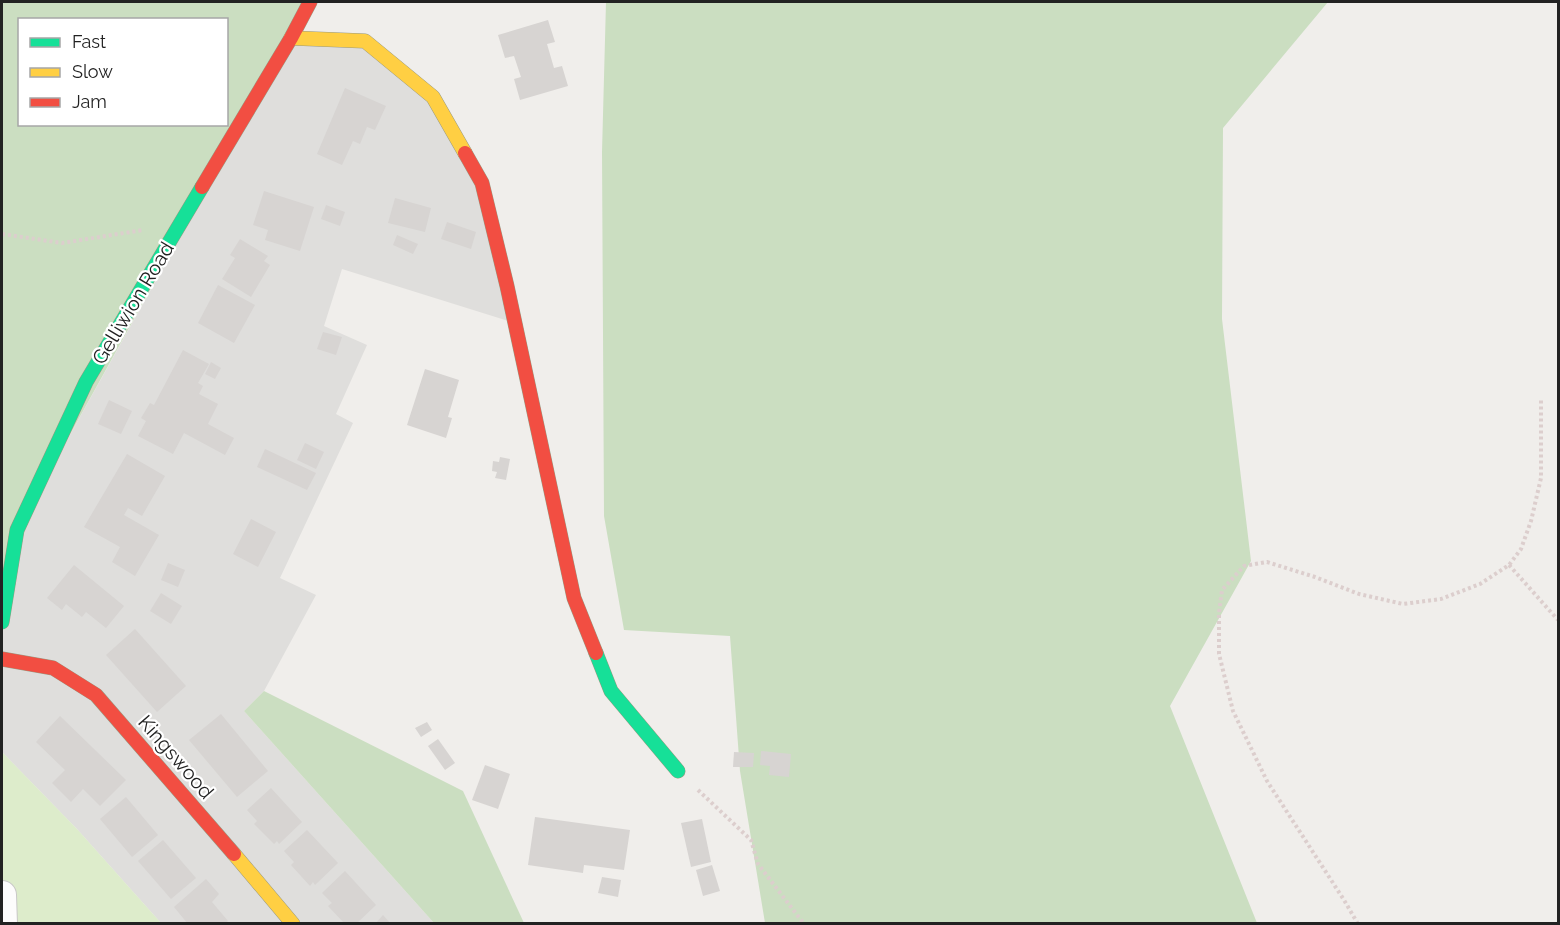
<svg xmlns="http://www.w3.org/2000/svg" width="1560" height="925" font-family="Raleway,sans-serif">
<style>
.residential{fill:#dfdedc}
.grass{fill:#ddeccb}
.forest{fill:#cbdec1;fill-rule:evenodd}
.building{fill:#d7d4d2}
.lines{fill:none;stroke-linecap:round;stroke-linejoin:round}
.street-casing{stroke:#c9c8c7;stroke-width:30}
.fast-casing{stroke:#999a82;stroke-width:15}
.slow-casing{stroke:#999a82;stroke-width:15}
.jam-casing{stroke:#999a82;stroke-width:15}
.path{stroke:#dccecd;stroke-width:4;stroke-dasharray:3 3;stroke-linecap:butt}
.street{stroke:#fdfcfc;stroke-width:28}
.fast{stroke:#16e098;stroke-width:14}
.slow{stroke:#ffcf43;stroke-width:14}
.jam{stroke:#f24e42;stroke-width:14}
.labels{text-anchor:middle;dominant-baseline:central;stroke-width:4.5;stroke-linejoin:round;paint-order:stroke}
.street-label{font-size:20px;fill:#222;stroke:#fff}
</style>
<rect width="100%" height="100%" fill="#f0eeeb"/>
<!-- residential -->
<path class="residential" d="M291,38L365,41L433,97L482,183L515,323L342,269L324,326L367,345L336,414L353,423L280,578L316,595L264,691L244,711L434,923H161L77,829L2,752V622L17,530Z"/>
<!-- grass -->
<path class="grass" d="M2,752L77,829L161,923H3L2,895Z"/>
<!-- forest -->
<g class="forest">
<path d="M2,2H310L17,530L2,631ZM20,20H226V124H20Z"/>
<path d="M606,2H1328L1223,128L1222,319L1251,561L1170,706L1257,923H765L740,771L730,636L624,630L604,516L602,152Z"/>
<path d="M264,691L463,791L524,923H434L244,711Z"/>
</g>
<!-- building -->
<g class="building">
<path d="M548,20L555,42L547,44L554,68L562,66L568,86L520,100L514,79L521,77L514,56L505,58L498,35Z"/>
<path d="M345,88L386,106L375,130L367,127L360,144L353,141L342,165L317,154Z"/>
<path d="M264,191L314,207L300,251L265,240L268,230L253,225Z"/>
<path d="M395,198L431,208L425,232L388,223Z"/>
<path d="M326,205L345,212L340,226L321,219Z"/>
<path d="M447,222L476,232L471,249L441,239Z"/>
<path d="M397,235L418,244L413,254L393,245Z"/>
<path d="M240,239L268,256L264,261L270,265L251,297L222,279L235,258L230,255Z"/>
<path d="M218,285L255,305L234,343L198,323Z"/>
<path d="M323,332L342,337L336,355L317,349Z"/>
<path d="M183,350L209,364L198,383L203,386L199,394L218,404L208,424L234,438L225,455L184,433L173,454L138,436L146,421L141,418L150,403L154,405Z"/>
<path d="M211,362L221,368L215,379L205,374Z"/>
<path d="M425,369L459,380L448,417L452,418L446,438L407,425Z"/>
<path d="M109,400L132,411L121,434L98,424Z"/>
<path d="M305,443L324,452L316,469L297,460Z"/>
<path d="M265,449L316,473L307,490L257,467Z"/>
<path d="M127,454L165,476L142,516L128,508L124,515L159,535L135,576L112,562L120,547L84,527Z"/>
<path d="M500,457L510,459L506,480L495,478L497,472L492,471L493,461L499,462Z"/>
<path d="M251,519L276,532L258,567L233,554Z"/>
<path d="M168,563L185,570L178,587L161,580Z"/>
<path d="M74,565L124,606L106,628L86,612L82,617L66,604L62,610L47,598Z"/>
<path d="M161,593L182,606L171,624L150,611Z"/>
<path d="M135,629L186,686L157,712L106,655Z"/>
<path d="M221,714L268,771L237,797L189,740Z"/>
<path d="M60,716L126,780L100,806L83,789L71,802L52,783L65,770L36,742Z"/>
<path d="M427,722L432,730L421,737L415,728Z"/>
<path d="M438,739L455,763L445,770L428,746Z"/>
<path d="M761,751L791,754L789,777L769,775L770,766L760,765Z"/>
<path d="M734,752L754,753L753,767H733Z"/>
<path d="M485,765L510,774L498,809L472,800Z"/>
<path d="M271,788L302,822L279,844L277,841L274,844L254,824L257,821L247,810Z"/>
<path d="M126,797L158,835L132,857L100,819Z"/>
<path d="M535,817L630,830L624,870L584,865L583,873L528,865Z"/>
<path d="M702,819L711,862L691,867L681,823Z"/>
<path d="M307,830L338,863L315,885L313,882L310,886L291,865L294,862L284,851Z"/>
<path d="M163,840L196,878L171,899L138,861Z"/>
<path d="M712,865L720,891L703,896L696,870Z"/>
<path d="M345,871L376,905L356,924H345L328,906L332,903L322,893Z"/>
<path d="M602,877L621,880L618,897L598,893Z"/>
<path d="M206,879L219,894L212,902L228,921L225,924H188L174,907Z"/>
<path d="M383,915L391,924H375Z"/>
</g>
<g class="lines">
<defs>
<path id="street" d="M2,895L3,924"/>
<g id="fast">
<path d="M2,622L17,530L86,382L202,187"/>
<path d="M596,653L611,691L678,771"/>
</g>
<g id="slow">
<path d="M291,38L365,41L433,97L465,153"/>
<path d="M234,854L293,924"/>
</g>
<g id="jam">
<path d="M465,153L482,183L507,286L574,598L596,653"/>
<path d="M202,187L291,38L310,2"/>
<path d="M2,659L53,668L96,695L234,854"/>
</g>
</defs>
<!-- street casing -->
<use href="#street" class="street-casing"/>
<!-- fast casing -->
<use href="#fast" class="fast-casing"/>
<!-- slow casing -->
<use href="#slow" class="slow-casing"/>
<!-- jam casing -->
<use href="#jam" class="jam-casing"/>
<!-- path -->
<g class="path">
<path d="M2,234L62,243L143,230"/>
<path d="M1509,565L1558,620"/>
<path d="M698,790L751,840L758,864L804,924"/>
<path d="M1358,924L1344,900L1267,781L1233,711L1219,654V613L1222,590L1244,566L1267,562L1315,577L1359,594L1403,604L1441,599L1480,584L1509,565L1521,549L1531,521L1541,478V398"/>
</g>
<!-- street -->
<use href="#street" class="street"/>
<!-- fast -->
<use href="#fast" class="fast"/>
<!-- slow -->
<use href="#slow" class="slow"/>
<!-- jam -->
<use href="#jam" class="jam"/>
</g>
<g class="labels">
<!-- street labels -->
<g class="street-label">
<text transform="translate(133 303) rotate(-59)">Gelliwion Road</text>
<text transform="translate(176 757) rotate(49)">Kingswood</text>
</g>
</g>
<!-- border -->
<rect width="1560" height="925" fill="none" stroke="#222222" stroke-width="6"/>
<!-- legend -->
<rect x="18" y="18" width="210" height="108" fill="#ffffff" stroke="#a7a7a7" stroke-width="1.5"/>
<rect x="30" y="38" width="30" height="9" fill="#16e098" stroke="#a7a7a7" stroke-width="1.5"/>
<text x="72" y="48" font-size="18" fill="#222222">Fast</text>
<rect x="30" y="68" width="30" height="9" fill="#ffcf43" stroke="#a7a7a7" stroke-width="1.5"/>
<text x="72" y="78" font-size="18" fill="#222222">Slow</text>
<rect x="30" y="98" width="30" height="9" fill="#f24e42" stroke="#a7a7a7" stroke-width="1.5"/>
<text x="72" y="108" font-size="18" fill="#222222">Jam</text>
</svg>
